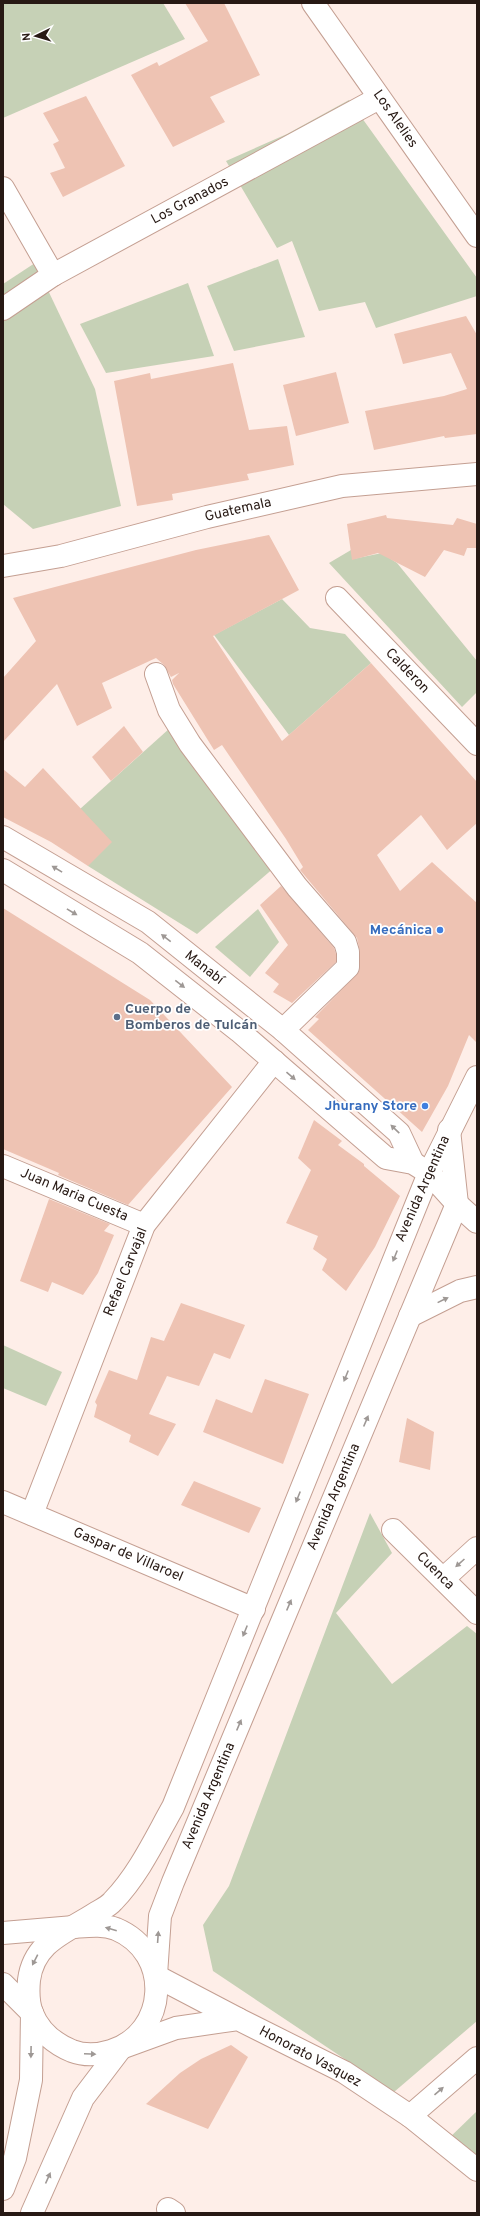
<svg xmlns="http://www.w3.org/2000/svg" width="480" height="2216" font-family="Overpass,sans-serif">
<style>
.green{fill:#c6d1b6}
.building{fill:#eec3b3}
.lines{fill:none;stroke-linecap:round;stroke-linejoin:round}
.minor-casing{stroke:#c49f92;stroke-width:24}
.tertiary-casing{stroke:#c49f92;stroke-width:24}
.secondary-casing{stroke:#c49f92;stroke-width:24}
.primary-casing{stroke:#c49f92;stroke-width:24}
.minor{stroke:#fff;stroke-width:22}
.tertiary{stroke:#fff;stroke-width:22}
.secondary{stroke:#fff;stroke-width:22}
.primary{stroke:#fff;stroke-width:22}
.oneway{fill:#9e9895}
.shop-dot{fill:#3f7fe0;stroke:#fff;stroke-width:1.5}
.service-dot{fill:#5c6f8a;stroke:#fff;stroke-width:1.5}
.labels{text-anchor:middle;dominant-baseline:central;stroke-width:3.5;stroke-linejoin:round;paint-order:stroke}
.street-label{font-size:14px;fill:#271914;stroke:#fff}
.shop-label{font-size:14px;font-weight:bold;fill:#366cbe;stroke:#fff;text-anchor:end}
.service-label{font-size:14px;font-weight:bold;fill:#4e5e75;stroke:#fff;text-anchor:start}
</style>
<rect width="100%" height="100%" fill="#feeee8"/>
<!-- green -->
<g class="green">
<path d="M3,3H163L185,39L3,118Z"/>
<path d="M349,100L477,278V296L376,328L365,302L319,311L292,241L277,248L226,161L287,134Z"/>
<path d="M278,259L305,337L234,351L207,286Z"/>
<path d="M35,263L95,389L121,506L33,529L3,504V284Z"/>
<path d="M188,283L214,356L106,373L80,324Z"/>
<path d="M351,550L353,559L382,553L397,563L477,661V692L462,707L329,563Z"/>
<path d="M282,599L310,628L345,634L371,663L289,735L214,635Z"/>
<path d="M170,728L275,867L197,934L88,866L80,809Z"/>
<path d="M258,909L279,942L250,977L215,947Z"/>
<path d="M3,1345L62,1372L46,1406L3,1388Z"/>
<path d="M370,1513L392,1553L336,1613L392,1684L467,1626L477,1634V2021L394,2092L213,1971L203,1925L229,1886Z"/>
<path d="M477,2111V2166L444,2143Z"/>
</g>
<!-- building -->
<g class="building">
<path d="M185,3H224L260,75L210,97L225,122L173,147L131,75L157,62L159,66L208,41Z"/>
<path d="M86,96L125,166L63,197L50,173L65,168L53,144L59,141L43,113Z"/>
<path d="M466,316L477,335V434L445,438L444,436L374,450L365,411L444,396L467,389L451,353L403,364L394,334Z"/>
<path d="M233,363L249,430L287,426L294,465L247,474L249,480L172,494L173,500L137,506L114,381L150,373L151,379Z"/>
<path d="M336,372L349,423L296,436L283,385Z"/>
<path d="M386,515L387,518L453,525L457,518L477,524V548H467L464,556L444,550L425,577L378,553L352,560L347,524Z"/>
<path d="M269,535L299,590L213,636L282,741L371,663L477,782V823L447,850L421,815L377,855L400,891L432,862L477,903V1043L469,1035L448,1086L422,1132L308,1030L319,1019L315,1017L359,972L360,952L357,938L300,870L303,867L286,839L222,745L214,750L173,684L172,680L179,673L171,677L164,665L156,658L102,683L112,708L77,726L57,684L3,742V678L36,641L13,598L196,550Z"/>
<path d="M124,726L143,752L111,781L92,757Z"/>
<path d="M43,768L112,842L88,866L51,842L3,817V769L25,787Z"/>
<path d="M281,886L334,948L336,954V962L292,1003L273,992L279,984L265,973L288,945L260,905Z"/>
<path d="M3,908L150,1000L232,1087L128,1205L58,1175L59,1173L3,1149Z"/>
<path d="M314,1120L342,1141L338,1145L364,1164V1166L400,1196L375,1247L346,1291L322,1270L327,1259L313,1249L318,1236L286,1223L311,1170L298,1158Z"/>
<path d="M49,1199L110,1224L104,1231L114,1235L98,1273L83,1295L52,1282L48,1292L20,1281Z"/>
<path d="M181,1303L245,1325L230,1359L214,1353L199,1386L167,1376L149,1414L176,1424L158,1456L129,1442L131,1435L94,1417L97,1405L95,1402L109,1370L137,1380L151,1337L164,1341Z"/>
<path d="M265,1379L309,1394L283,1464L203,1432L216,1399L252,1413Z"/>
<path d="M407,1418L434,1432L430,1470L399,1462Z"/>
<path d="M194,1481L261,1508L249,1533L181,1505Z"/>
<path d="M231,2045L248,2057L208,2129L146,2104L180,2073L201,2059Z"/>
</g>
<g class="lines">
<defs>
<g id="minor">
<path d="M313,3L477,236"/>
<path d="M3,188L53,275"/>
<path d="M3,309L53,275L379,98"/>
<path d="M337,598L477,744"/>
<path d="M156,674L169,710L190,744L297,887L345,942L348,952V967L283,1030"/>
<path d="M3,1166L144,1225"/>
<path d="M3,1502L254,1609"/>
<path d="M32,1514L144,1225L274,1061"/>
<path d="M393,1530L477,1613"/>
<path d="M443,1579L477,1548"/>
<path d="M3,1933L74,1927"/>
<path d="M156,1976L238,2019"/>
<path d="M3,1984L32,2013"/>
<path d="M121,2048L176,2028L238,2019L344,2072L410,2116L477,2170"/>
<path d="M410,2116L477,2058"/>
<path d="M168,2209L174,2213"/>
</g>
<g id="tertiary">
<path d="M3,837L148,922L283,1030L399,1133L413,1163"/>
<path d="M3,870L140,953L239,1031L386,1158L413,1163L429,1173L457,1204L477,1222"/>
</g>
<g id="secondary">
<path d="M410,1316L460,1291L477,1287"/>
<path d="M74,1927C88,1926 103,1924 116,1929C173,1953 168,2033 111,2051C98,2055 85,2056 72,2051C55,2044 39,2031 32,2013C28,2003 28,1991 29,1980C34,1941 67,1932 96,1913C101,1910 109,1906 113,1901C139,1874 155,1839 173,1807L429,1173L477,1077"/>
<path d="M156,1975L160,1916L173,1882L457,1204L449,1130"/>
<path d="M3,2189L15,2158L31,2080L32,2013"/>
<path d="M32,2213L83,2098L121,2048"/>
</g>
<path id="primary" d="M3,566L61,556L207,517L342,486L477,474"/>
</defs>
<!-- minor casing -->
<use href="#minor" class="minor-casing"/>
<!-- tertiary casing -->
<use href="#tertiary" class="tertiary-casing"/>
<!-- secondary casing -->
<use href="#secondary" class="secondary-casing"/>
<!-- primary casing -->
<use href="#primary" class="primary-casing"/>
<!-- minor -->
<use href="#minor" class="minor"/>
<!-- tertiary -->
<use href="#tertiary" class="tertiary"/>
<!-- secondary -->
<use href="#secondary" class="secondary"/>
<!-- primary -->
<use href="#primary" class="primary"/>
</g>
<!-- one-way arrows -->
<defs><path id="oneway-solid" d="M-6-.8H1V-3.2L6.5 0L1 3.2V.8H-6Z"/></defs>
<g class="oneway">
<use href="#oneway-solid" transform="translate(57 869) rotate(-149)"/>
<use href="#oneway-solid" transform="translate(72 912) rotate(31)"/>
<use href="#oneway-solid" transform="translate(166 938) rotate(-142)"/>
<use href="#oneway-solid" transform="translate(180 984) rotate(38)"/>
<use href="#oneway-solid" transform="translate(291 1076) rotate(41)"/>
<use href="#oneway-solid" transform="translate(395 1129) rotate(-136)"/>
<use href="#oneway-solid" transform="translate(395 1256) rotate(112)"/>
<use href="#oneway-solid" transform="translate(443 1300) rotate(-26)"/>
<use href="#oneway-solid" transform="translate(346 1376) rotate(112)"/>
<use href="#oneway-solid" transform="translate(366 1421) rotate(-67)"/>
<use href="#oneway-solid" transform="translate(298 1497) rotate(112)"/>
<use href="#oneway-solid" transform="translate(460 1563) rotate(138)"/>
<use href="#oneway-solid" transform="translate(289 1605) rotate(-67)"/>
<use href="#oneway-solid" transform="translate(245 1631) rotate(112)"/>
<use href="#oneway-solid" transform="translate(239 1725) rotate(-67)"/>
<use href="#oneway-solid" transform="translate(111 1929) rotate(-164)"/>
<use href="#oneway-solid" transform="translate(158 1937) rotate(-86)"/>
<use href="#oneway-solid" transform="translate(35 1960) rotate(117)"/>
<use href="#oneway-solid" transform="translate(31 2052) rotate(91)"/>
<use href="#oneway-solid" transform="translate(90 2054) rotate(3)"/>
<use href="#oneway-solid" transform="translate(439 2091) rotate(-41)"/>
<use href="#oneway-solid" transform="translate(48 2178) rotate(-66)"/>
</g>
<!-- markers -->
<g class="shop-dot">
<circle cx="440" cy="930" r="4"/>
<circle cx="425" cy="1106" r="4"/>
</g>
<circle class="service-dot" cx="117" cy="1017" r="4"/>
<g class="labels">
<!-- street labels -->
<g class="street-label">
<text transform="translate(395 119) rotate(55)">Los Alelies</text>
<text transform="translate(190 201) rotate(-28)">Los Granados</text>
<text transform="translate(238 510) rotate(-13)">Guatemala</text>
<text transform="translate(407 671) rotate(46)">Calderon</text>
<text transform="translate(204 968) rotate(38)">Manabí</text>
<text transform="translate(423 1189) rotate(-66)">Avenida Argentina</text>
<text transform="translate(74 1195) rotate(23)">Juan Maria Cuesta</text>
<text transform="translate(126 1272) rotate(-68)">Refael Carvajal</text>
<text transform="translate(334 1497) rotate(-67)">Avenida Argentina</text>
<text transform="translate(128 1555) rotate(23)">Gaspar de Villaroel</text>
<text transform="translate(435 1571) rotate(45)">Cuenca</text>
<text transform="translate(209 1796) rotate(-67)">Avenida Argentina</text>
<text transform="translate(310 2057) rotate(28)">Honorato Vasquez</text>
</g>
<!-- shop labels -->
<g class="shop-label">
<text x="432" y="930">Mecánica</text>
<text x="417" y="1106">Jhurany Store</text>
</g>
<!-- service labels -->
<g class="service-label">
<text x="125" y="1009">Cuerpo de<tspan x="125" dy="16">Bomberos de Tulcán</tspan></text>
</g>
</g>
<!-- border -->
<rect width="480" height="2216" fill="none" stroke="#271914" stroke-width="8"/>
<!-- north arrow -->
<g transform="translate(36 36) rotate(265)" stroke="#ffffff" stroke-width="3" paint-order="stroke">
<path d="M0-3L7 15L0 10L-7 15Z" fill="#271914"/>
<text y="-6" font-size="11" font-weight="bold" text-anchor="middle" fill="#271914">N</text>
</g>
</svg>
